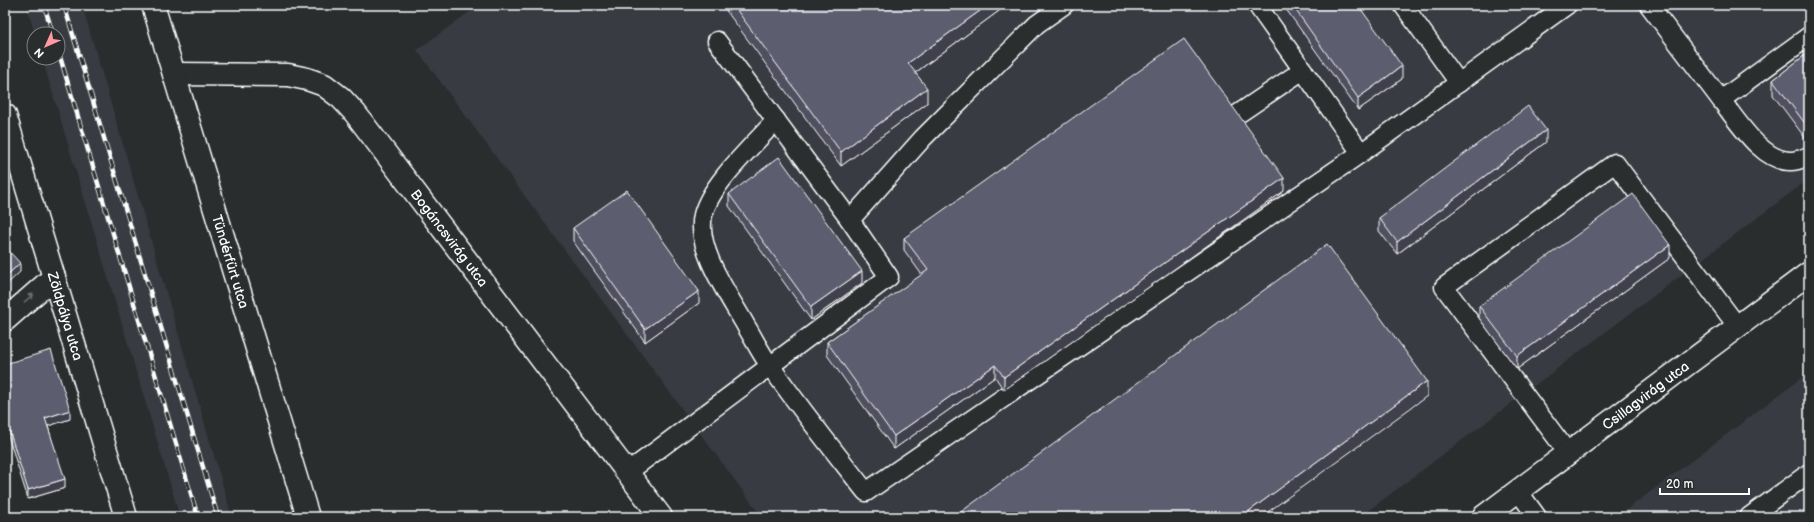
<svg xmlns="http://www.w3.org/2000/svg" width="1814" height="522" font-family="'Balsamiq Sans',sans-serif">
<style>
.built{fill:#393b42}
.lines{fill:none;stroke-linecap:round;stroke-linejoin:round}
.service-casing{stroke:#fff;stroke-width:21}
.minor-casing{stroke:#fff;stroke-width:25}
.tertiary-casing{stroke:#fff;stroke-width:25}
.service{stroke:#2a2d2e;stroke-width:18}
.minor{stroke:#2a2d2e;stroke-width:22}
.tertiary{stroke:#2a2d2e;stroke-width:22}
.rail-casing{stroke:#fff;stroke-width:4.5}
.rail{stroke:#2a2d2e;stroke-width:3;stroke-dasharray:9;stroke-linecap:butt}
.wall{fill:#50505f;stroke:#fff}
.shaded-wall{fill:#41414e;stroke:#fff}
.building{fill:#5d5d6f;stroke:#fff}
.oneway{stroke:#6a6c6d}
.labels{text-anchor:middle;dominant-baseline:central;stroke-width:3;stroke-linejoin:round;paint-order:stroke}
.street-label{font-size:14px;fill:#fff;stroke:#2a2d2e}
</style>
<rect width="100%" height="100%" fill="#2a2d2e"/>
<filter id="ink" filterUnits="userSpaceOnUse"><feTurbulence type="fractalNoise" baseFrequency=".025" numOctaves="2"/><feDisplacementMap in="SourceGraphic" scale="8" xChannelSelector="R" yChannelSelector="G"/><feConvolveMatrix kernelMatrix="1 2 1 2 8 2 1 2 1" color-interpolation-filters="sRGB"/></filter>
<g filter="url(#ink)">
<!-- built -->
<g class="built">
<path d="M26,5H82L232,517H180L42,58H58V34H35Z"/>
<path d="M479,5H1809V179L1360,517H762L417,50Z"/>
<path d="M1809,372V517H1617Z"/>
</g>
<g class="lines">
<defs>
<g id="service">
<path d="M1257,5L1361,153"/>
<path d="M1403,5L1459,83"/>
<path d="M1649,5L1721,100L1809,36"/>
<path d="M717,41L850,220"/>
<path d="M1721,100C1737,120 1762,162 1791,161C1797,161 1804,158 1809,156"/>
<path d="M1235,116L1303,70"/>
<path d="M776,120C754,145 711,183 703,215C695,249 730,297 746,326C754,339 761,354 771,367C801,410 834,451 866,492L1361,153L1567,5"/>
<path d="M1568,453L1444,287L1615,163L1738,327"/>
<path d="M628,472L889,277L850,220L923,138L1037,24L1064,5"/>
<path d="M1518,491L1537,517"/>
<path d="M1749,517L1809,473"/>
</g>
<g id="minor">
<path id="s1" d="M174,74L288,75L307,79L324,85L341,98L355,113L661,517"/>
<path id="s2" d="M5,115L126,517"/>
<path d="M5,320L54,277"/>
<path id="s3" d="M1483,517L1809,273"/>
</g>
<g id="tertiary">
<path id="s4" d="M153,5L308,517"/>
</g>
</defs>
<!-- service casing -->
<use href="#service" class="service-casing"/>
<!-- minor casing -->
<use href="#minor" class="minor-casing"/>
<!-- tertiary casing -->
<use href="#tertiary" class="tertiary-casing"/>
<!-- service -->
<use href="#service" class="service"/>
<!-- minor -->
<use href="#minor" class="minor"/>
<!-- tertiary -->
<use href="#tertiary" class="tertiary"/>
<defs>
<g id="rail">
<path d="M44,5L53,34"/>
<path d="M64,5L218,517"/>
<path d="M58,50L198,517"/>
</g>
</defs>
<!-- rail casing -->
<use href="#rail" class="rail-casing"/>
<!-- rail -->
<use href="#rail" class="rail"/>
</g>
<!-- wall -->
<g class="wall">
<path d="M722,5H1007L915,73L927,103L841,166Z"/>
<path d="M1283,5H1358L1402,79L1358,110Z"/>
<path d="M1809,52V143L1773,95V80Z"/>
<path d="M1546,142L1397,254L1379,231V218Z"/>
<path d="M1284,191L1004,390L995,377L894,449L827,355V342L922,275L904,250V238Z"/>
<path d="M729,194L862,283L811,320L729,206Z"/>
<path d="M573,228L699,303L645,342L573,241Z"/>
<path d="M1670,258L1517,369L1479,318V306Z"/>
<path d="M5,364L70,419L48,426L65,488L28,499L5,426Z"/>
</g>
<!-- shaded-wall -->
<g class="shaded-wall">
<path d="M988,5H1007L908,78V63Z"/>
<path d="M1402,66V79L1358,110V98Z"/>
<path d="M927,88V103L841,166V152Z"/>
<path d="M1546,130V142L1397,254V242Z"/>
<path d="M1284,178V191L1004,390V377Z"/>
<path d="M1670,245V258L1517,369V356Z"/>
<path d="M20,263V272L5,286V277Z"/>
<path d="M862,271V283L811,320V307Z"/>
<path d="M699,291V303L645,342V329Z"/>
<path d="M995,365V377L894,449V436Z"/>
<path d="M1427,381V396L1261,517H1241Z"/>
<path d="M70,410V419L45,427V418Z"/>
<path d="M65,479V488L28,499V490Z"/>
</g>
<!-- building -->
<g class="building">
<path d="M733,5H988L908,63L927,88L841,152Z"/>
<path d="M1292,5H1358L1402,66L1358,98Z"/>
<path d="M1184,39L1284,178L1004,377L995,365L894,436L827,342L928,270L904,238Z"/>
<path d="M1809,52V129L1773,80Z"/>
<path d="M1528,106L1546,130L1397,242L1379,218Z"/>
<path d="M779,157L862,271L811,307L729,194Z"/>
<path d="M627,190L699,291L645,329L573,228Z"/>
<path d="M1633,194L1670,245L1517,356L1479,306Z"/>
<path d="M1327,244L1427,381L1241,517H954Z"/>
<path d="M5,247L20,263L5,277Z"/>
<path d="M51,350L70,410L45,418L65,479L28,490L5,417V364Z"/>
</g>
<!-- one-way arrows -->
<defs><path id="oneway-shaft" d="M-6 0H5M1.5-3L5.5 0L1.5 3" fill="none" stroke-width="1.6" stroke-linecap="round" stroke-linejoin="round"/></defs>
<use class="oneway" href="#oneway-shaft" transform="translate(29 298) rotate(-41)"/>
</g>
<g class="labels">
<!-- street labels -->
<g class="street-label">
<text stroke="none"><textPath href="#s1" startOffset="350">Bogáncsvirág utca</textPath></text>
<text stroke="none"><textPath href="#s4" startOffset="268">Tündérfürt utca</textPath></text>
<text stroke="none"><textPath href="#s2" startOffset="210">Zöldpálya utca</textPath></text>
<text stroke="none"><textPath href="#s3" startOffset="203">Csillagvirág utca</textPath></text>
</g>
</g>
<!-- margin -->
<rect width="1814" height="522" fill="none" stroke="#2a2d2e" stroke-width="20"/>
<rect x="10" y="10" width="1794" height="502" fill="none" stroke="#fff" stroke-width="1.5" filter="url(#ink)"/>
<!-- north arrow -->
<g transform="translate(46 46) rotate(225)"><circle r="19" fill="#2a2d2e" stroke="#7f8182"/>
<path d="M0-3L7 15L0 10L-7 15Z" fill="#ff9aa2"/>
<text y="-6" font-size="11" font-weight="bold" text-anchor="middle" fill="#ffffff">N</text>
</g>
<!-- scale -->
<path d="M1660 488v6h89v-6" fill="none" stroke="#ffffff" stroke-width="2"/>
<text x="1666" y="488" font-size="12" fill="#ffffff" stroke="#2a2d2e" stroke-width="3" paint-order="stroke">20 m</text>
</svg>
